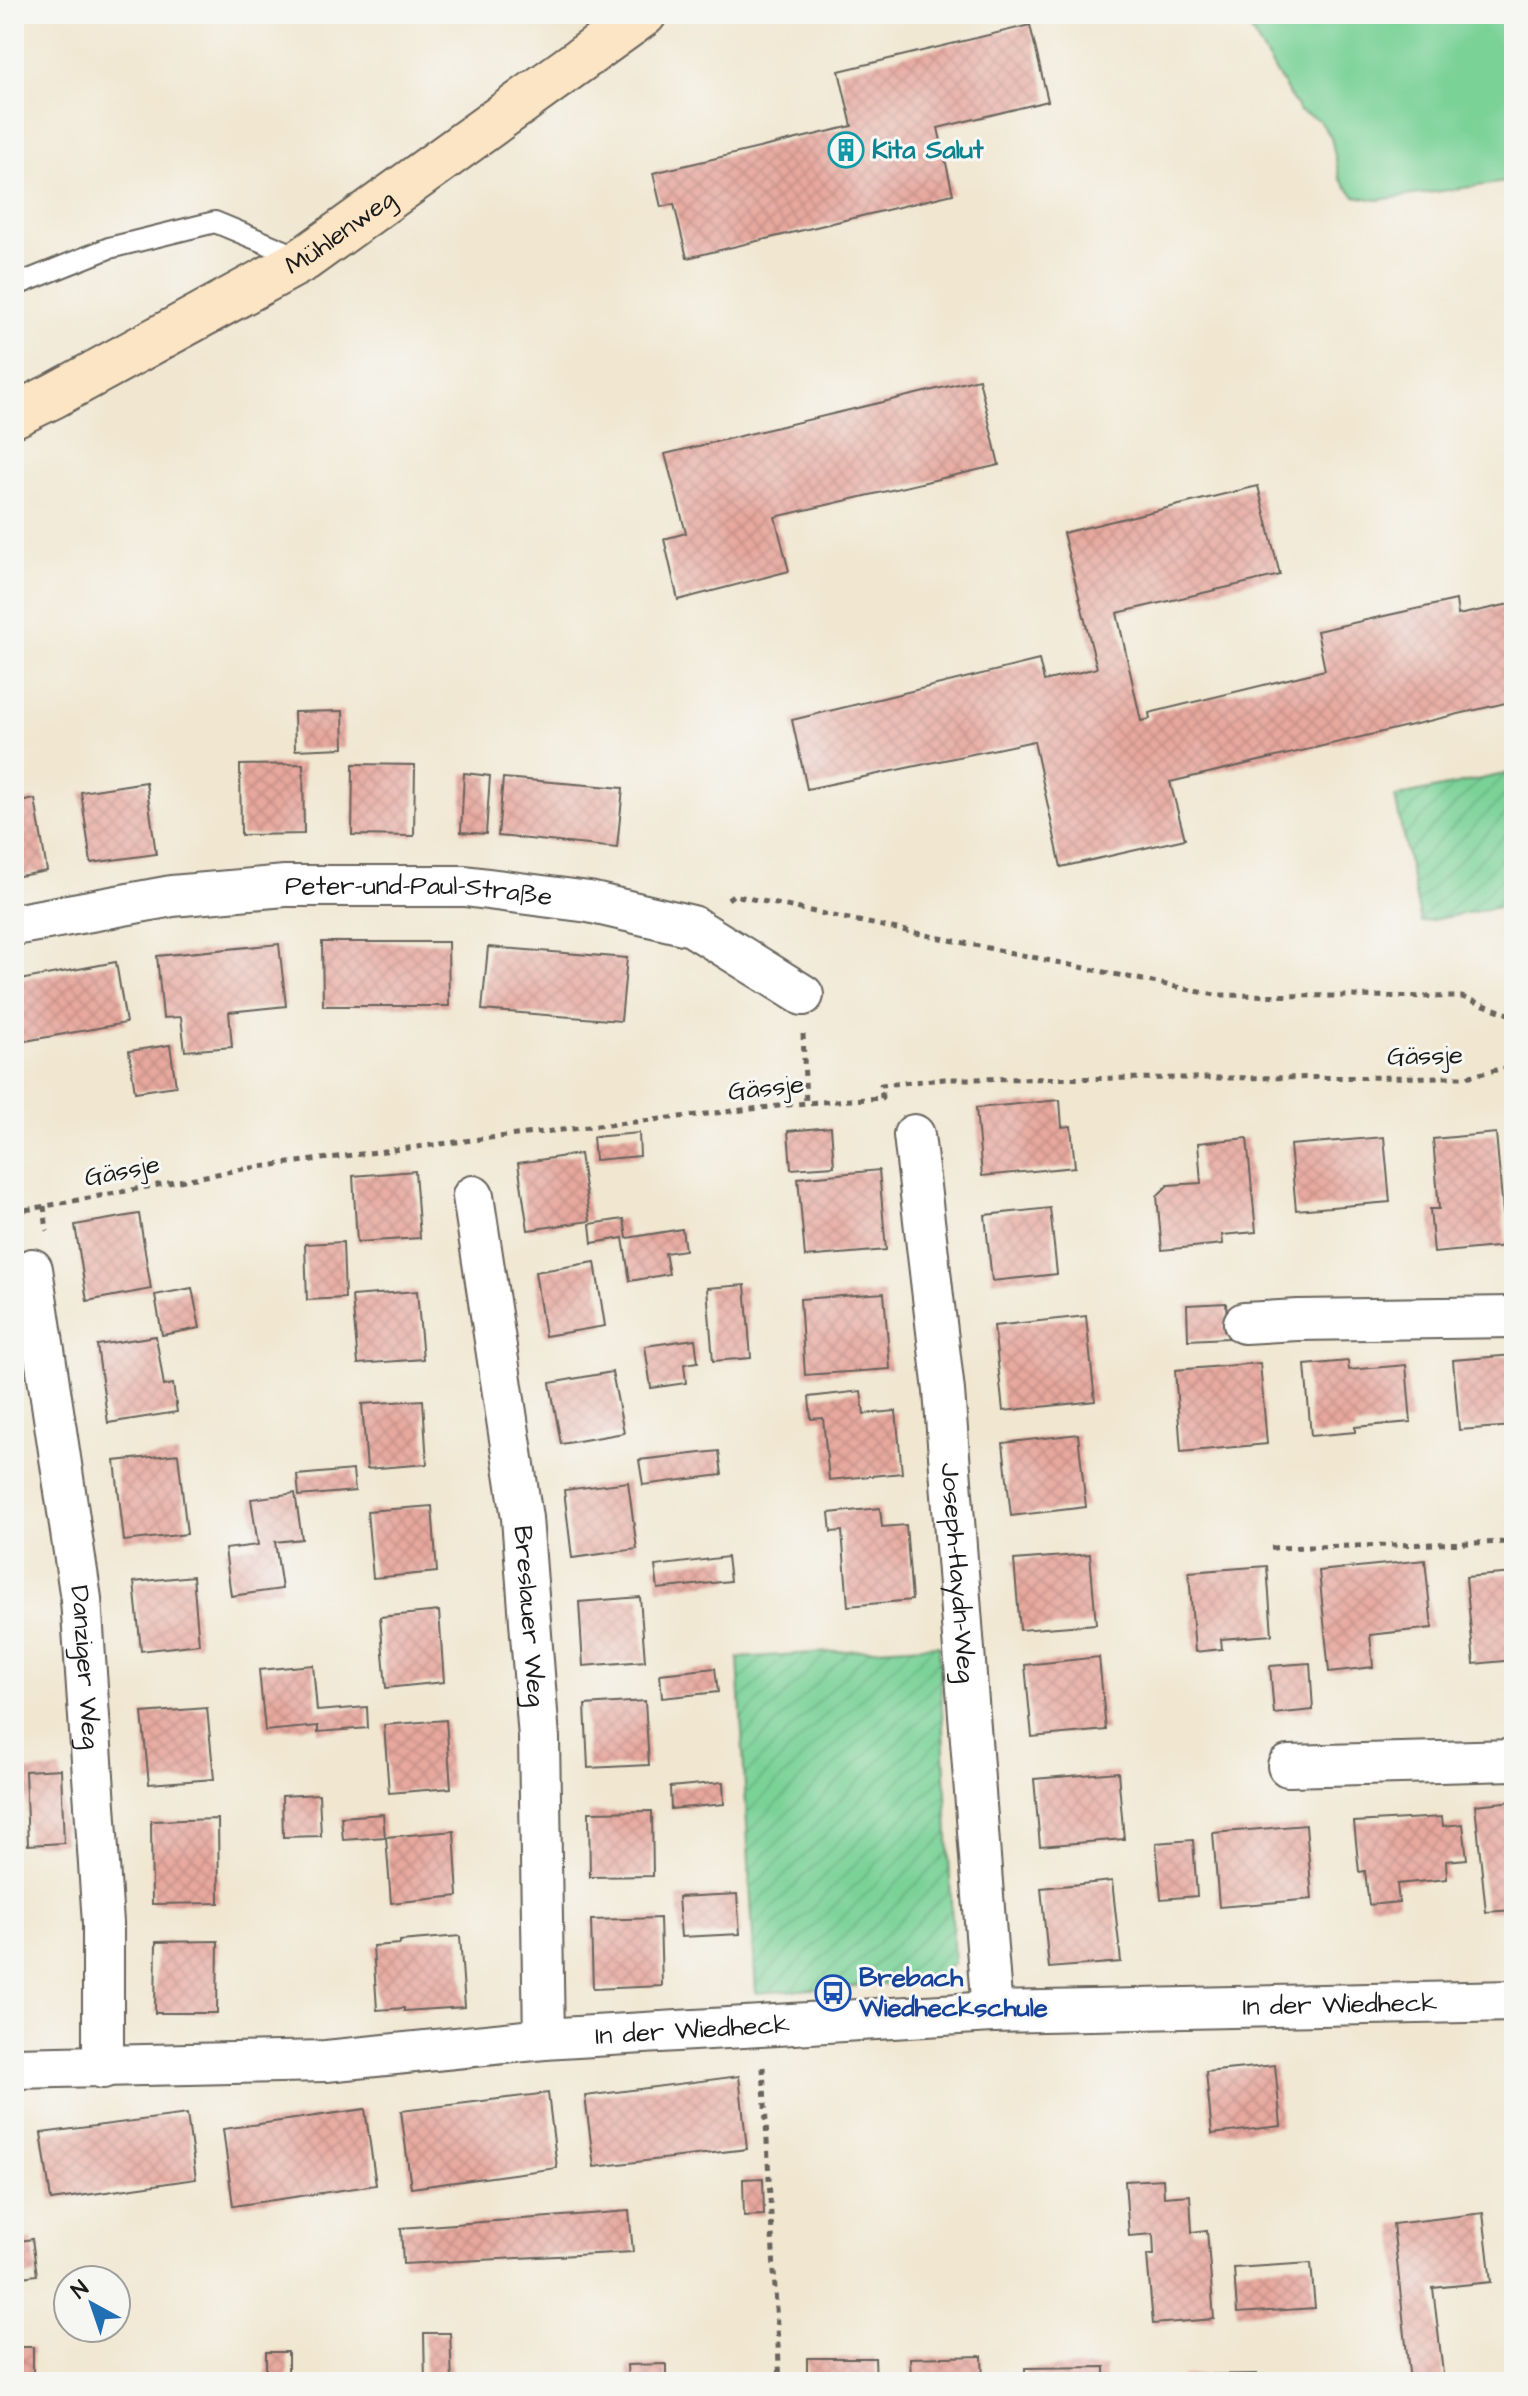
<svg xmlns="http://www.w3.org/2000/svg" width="1528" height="2396" font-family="'Architects Daughter',sans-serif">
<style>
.grass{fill:#7ad297;stroke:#4b775a;stroke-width:2}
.garden{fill:url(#garden-furrows);stroke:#4b775a;stroke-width:2}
.building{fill:url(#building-cross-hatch)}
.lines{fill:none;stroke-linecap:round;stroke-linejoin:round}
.lane-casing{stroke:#67635b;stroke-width:24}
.street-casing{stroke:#67635b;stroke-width:44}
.secondary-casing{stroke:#67635b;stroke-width:48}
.path{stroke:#67635b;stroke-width:5;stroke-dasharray:6 6;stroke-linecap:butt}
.lane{stroke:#fff;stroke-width:20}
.street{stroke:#fff;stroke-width:40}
.secondary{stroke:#fce5c4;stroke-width:44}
.labels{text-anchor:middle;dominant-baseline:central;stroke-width:6;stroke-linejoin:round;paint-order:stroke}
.culture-label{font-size:26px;font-weight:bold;fill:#0d838f;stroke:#f6f6f2;text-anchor:start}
.street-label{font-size:26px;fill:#1c1c1c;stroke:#f6f6f2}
.transit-label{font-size:26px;font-weight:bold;fill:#164399;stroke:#f6f6f2;text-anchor:start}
</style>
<defs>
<pattern id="garden-furrows" width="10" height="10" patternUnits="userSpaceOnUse" patternTransform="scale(2)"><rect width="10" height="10" fill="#7ad297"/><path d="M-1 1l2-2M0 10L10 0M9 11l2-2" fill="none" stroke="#69b482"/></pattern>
<pattern id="building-cross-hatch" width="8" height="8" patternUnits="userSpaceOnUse" patternTransform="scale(2)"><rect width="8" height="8" fill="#e7a89e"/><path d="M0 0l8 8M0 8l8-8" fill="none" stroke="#c69088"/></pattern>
</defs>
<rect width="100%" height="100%" fill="#f6f6f2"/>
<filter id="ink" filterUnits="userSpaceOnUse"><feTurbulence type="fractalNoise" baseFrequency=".0125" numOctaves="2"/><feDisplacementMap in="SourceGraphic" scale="16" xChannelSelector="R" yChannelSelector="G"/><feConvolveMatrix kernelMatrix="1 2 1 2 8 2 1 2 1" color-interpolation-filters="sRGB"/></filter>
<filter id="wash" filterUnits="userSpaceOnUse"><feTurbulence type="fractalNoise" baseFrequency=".006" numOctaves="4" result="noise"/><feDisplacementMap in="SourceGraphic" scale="32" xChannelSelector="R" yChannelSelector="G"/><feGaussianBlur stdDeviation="1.8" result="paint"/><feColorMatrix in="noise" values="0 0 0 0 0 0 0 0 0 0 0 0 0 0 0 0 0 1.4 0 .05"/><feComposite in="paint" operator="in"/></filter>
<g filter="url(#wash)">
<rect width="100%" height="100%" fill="#f1e7d1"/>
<!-- grass -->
<path class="grass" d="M1241,14H1514V181L1377,200L1355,196L1340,179L1331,137L1319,120L1299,111Z"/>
<!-- garden -->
<g class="garden">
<path d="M1514,772V904L1421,922L1395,797Z"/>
<path d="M939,1645L954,1963L933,1981L756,1993L738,1658Z"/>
</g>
<g id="blocks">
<!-- building -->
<g class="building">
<path d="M1030,25L1048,101L938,128L953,194L687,258L674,204L661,207L653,173L852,126L839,71Z"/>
<path d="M979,379L999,465L775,517L789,571L678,600L664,539L686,533L665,454Z"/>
<path d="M1258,486L1280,575L1117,613L1141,721L1150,719L1149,713L1325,670L1317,631L1456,600L1458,615L1510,604L1514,620V701L1170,782L1185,839L1061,867L1034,741L807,789L792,720L1039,660L1044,681L1097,668L1063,533Z"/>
<path d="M343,711L344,748L295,750L294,712Z"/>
<path d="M303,764L304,834L241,835L240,765Z"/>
<path d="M353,764L415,765L414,836L352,835Z"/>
<path d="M464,773L490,776L486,834L461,832Z"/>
<path d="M503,778L623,788L617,848L498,836Z"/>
<path d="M146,782L156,854L91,863L81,792Z"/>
<path d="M35,799L47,871L14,877V803Z"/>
<path d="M322,942H448L449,1006H323Z"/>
<path d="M279,944L286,1006L229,1012L232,1047L185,1051L181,1017L163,1018L157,956Z"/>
<path d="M488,947L627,958L621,1021L482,1010Z"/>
<path d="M116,962L126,1023L14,1043V981Z"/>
<path d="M170,1045L176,1086L135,1092L129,1051Z"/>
<path d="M1060,1100L1062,1127L1071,1126L1075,1167L982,1176L976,1108Z"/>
<path d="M831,1127L834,1166L791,1169L788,1131Z"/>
<path d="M639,1133L640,1156L595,1160L593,1137Z"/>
<path d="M1496,1133L1506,1246L1434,1253L1430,1209H1439L1433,1139Z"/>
<path d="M1384,1137L1390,1202L1296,1210L1290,1145Z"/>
<path d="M1247,1138L1256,1232L1222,1235L1223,1244L1162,1250L1157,1196L1168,1185L1201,1183L1198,1143Z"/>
<path d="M580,1154L590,1221L528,1230L518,1163Z"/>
<path d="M879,1170L886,1250L805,1257L798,1178Z"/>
<path d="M415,1171L420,1238L357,1242L353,1176Z"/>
<path d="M1050,1208L1057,1274L992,1281L985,1215Z"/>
<path d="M139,1214L151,1289L87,1301L75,1225Z"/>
<path d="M624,1219L627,1238L682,1229L685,1250L665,1253L669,1274L630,1281L623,1238L592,1243L590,1224Z"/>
<path d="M343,1242L345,1298L307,1300L305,1244Z"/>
<path d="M595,1262L605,1326L545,1336L535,1272Z"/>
<path d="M745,1285L751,1358L713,1361L707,1288Z"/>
<path d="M192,1288L200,1328L162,1335L155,1295Z"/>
<path d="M417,1291L423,1359L358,1364L352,1296Z"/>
<path d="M884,1293L890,1369L805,1375L800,1299Z"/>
<path d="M1226,1303L1228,1338L1188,1340L1187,1305Z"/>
<path d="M1086,1316L1095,1401L1003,1411L994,1326Z"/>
<path d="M156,1336L164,1386L173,1384L177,1412L108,1423L97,1345Z"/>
<path d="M695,1339L698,1362L684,1364L686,1383L651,1388L645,1346Z"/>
<path d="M1514,1355V1426L1459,1430L1453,1360Z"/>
<path d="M1348,1361L1349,1370L1406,1365L1411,1422L1355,1427V1432L1311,1436L1305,1365Z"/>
<path d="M1260,1363L1267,1444L1181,1452L1175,1370Z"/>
<path d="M612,1372L624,1433L561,1444L550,1383Z"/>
<path d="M861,1391L864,1414L896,1411L902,1473L829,1480L823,1418L811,1419L809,1397Z"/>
<path d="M423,1400L427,1464L367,1469L362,1404Z"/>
<path d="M1078,1434L1086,1507L1011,1516L1003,1443Z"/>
<path d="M719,1451L722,1475L643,1485L639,1460Z"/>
<path d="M178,1454L187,1534L124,1541L115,1461Z"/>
<path d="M353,1470L355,1491L299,1496L297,1475Z"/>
<path d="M628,1482L637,1549L572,1558L564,1490Z"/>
<path d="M295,1493L302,1539L275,1542L282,1589L231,1596L225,1549L258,1545L251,1499Z"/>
<path d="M432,1506L437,1572L373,1578L367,1511Z"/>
<path d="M880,1508L882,1527L906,1525L912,1600L848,1606L842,1531L831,1532L829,1513Z"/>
<path d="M1090,1554L1096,1624L1020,1630L1014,1560Z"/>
<path d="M727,1557L730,1581L658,1589L655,1566Z"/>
<path d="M1425,1560L1432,1628L1370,1635L1373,1667L1329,1672L1319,1571Z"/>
<path d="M1267,1566L1272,1635L1221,1639L1222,1649L1195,1652L1189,1572Z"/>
<path d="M1514,1573V1660L1474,1664L1466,1577Z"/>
<path d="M193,1576L199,1644L141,1651L134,1582Z"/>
<path d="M640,1597L645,1661L583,1666L579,1602Z"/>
<path d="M439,1611L444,1682L386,1688L380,1617Z"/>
<path d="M1099,1657L1106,1730L1032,1737L1025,1665Z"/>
<path d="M1310,1663L1313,1710L1274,1714L1270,1666Z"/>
<path d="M313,1665L317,1711L367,1707L368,1728L318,1732V1726L265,1731L259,1670Z"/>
<path d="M715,1668L718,1692L662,1698L660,1674Z"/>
<path d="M645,1701L649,1765L588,1768L585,1705Z"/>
<path d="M207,1708L214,1779L149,1784L142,1713Z"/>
<path d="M446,1720L451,1788L389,1793L384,1725Z"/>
<path d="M61,1769L64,1843L28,1845L25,1771Z"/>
<path d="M1118,1772L1124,1839L1040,1846L1034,1779Z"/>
<path d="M723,1782L724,1804L671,1809L670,1787Z"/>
<path d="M319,1794L321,1836L283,1837L282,1796Z"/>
<path d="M1514,1801V1910L1486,1912L1475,1805Z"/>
<path d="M652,1811L653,1876L590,1877L589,1812Z"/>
<path d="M383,1814L385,1837L343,1840L341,1817Z"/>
<path d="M1442,1817L1443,1826L1463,1824L1467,1859L1446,1861L1447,1879L1397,1884L1399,1902L1369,1905L1365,1871L1359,1872L1354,1822Z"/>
<path d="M218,1819L219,1903L152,1904L151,1821Z"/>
<path d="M1306,1825L1312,1899L1219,1907L1213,1833Z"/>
<path d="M454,1831L458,1896L391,1903L386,1837Z"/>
<path d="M1193,1840L1197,1896L1161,1899L1156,1843Z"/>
<path d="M1112,1881L1121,1962L1049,1968L1041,1888Z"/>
<path d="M737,1894L740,1934L681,1937L678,1897Z"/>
<path d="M660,1918L662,1986L593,1989L591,1920Z"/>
<path d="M460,1936L465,2007L404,2011V2008L377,2010L373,1946L400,1944V1941Z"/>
<path d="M218,1941L217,2013H155L156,1942Z"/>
<path d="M1275,2065L1281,2126L1212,2134L1206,2072Z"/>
<path d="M739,2076L747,2149L594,2167L585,2096Z"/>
<path d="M548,2093L557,2168L411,2188L401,2111Z"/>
<path d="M365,2109L376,2185L233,2206L223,2129Z"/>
<path d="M187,2114L196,2179L51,2200L41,2133Z"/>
<path d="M763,2178L764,2215L744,2216L743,2179Z"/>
<path d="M1163,2179L1164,2197L1190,2195L1192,2232L1207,2230L1214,2319L1153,2324L1147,2255H1154L1153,2234L1129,2236L1125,2181Z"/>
<path d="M629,2211L633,2252L403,2264L401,2228Z"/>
<path d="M1483,2213L1491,2282L1433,2288L1444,2382H1410L1393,2224Z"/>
<path d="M32,2239L37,2275L14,2278V2242Z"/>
<path d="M1311,2263L1315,2308L1237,2313L1234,2268Z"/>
<path d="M424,2333H450L452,2382H425Z"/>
<rect x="14" y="2347" width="19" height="35"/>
<rect x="266" y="2352" width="22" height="30"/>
<path d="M982,2356L983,2382H911L910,2358Z"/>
<path d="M807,2358H875L876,2382H807Z"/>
<path d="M666,2364V2382H628L627,2365Z"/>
<path d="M1105,2367V2382H1025V2368Z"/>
<path d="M1257,2374V2382H1182V2375Z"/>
</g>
</g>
</g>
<g filter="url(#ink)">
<use href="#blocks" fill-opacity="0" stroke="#67635b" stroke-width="2"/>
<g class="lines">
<defs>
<path id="lane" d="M14,286L109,248L215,222L304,259"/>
<g id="street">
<path id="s1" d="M14,925L172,896L285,886H465L589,902L692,926L803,995"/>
<path id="s2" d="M914,1135L944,1391L992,2012"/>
<path id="s3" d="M473,1196L522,1518L539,1738L544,2039"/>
<path id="s4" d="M32,1269L81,1599L103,1923V2068"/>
<path d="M1244,1323L1298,1320L1514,1317"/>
<path d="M1288,1766L1514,1760"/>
<path id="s5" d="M14,2068L326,2061L544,2039L992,2012L1514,2001"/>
</g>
<g id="secondary">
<path id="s6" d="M14,415L53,396L304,259L644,14"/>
</g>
</defs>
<!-- lane casing -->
<use href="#lane" class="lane-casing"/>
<!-- street casing -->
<use href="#street" class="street-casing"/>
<!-- secondary casing -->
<use href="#secondary" class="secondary-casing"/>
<!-- path -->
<g class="path">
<path d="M728,899L733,895L1215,995L1462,997L1514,1016"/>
<path d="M803,1034L806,1103"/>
<path d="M44,1206L47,1231"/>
<path d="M14,1212L243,1169L480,1139L806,1103L882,1098L881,1085L944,1079L1466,1077L1514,1066"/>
<path d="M1271,1548L1514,1542"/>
<path d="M763,2067L780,2382"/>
</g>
<!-- lane -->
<use href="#lane" class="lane"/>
<!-- street -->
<use href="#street" class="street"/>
<!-- secondary -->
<use href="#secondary" class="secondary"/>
</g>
</g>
<!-- icons -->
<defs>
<symbol id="building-ring" viewBox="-11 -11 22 22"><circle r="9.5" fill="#f6f6f2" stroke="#0f9aa8" stroke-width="1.5"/><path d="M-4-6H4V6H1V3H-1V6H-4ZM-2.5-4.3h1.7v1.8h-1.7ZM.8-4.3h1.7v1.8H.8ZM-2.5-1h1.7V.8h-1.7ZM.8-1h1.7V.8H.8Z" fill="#0f9aa8"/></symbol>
<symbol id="bus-ring" viewBox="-11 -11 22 22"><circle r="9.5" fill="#f6f6f2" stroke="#1a4fb4" stroke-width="1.5"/><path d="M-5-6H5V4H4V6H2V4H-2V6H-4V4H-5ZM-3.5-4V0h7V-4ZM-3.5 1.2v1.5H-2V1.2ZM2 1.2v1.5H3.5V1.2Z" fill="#1a4fb4"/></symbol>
</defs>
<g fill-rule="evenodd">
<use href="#building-ring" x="826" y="130" width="40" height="40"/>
<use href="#bus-ring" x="813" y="1973" width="40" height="40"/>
</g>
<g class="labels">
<!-- culture labels -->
<g class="culture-label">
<text x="872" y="150">Kita Salut</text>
</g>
<!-- street labels -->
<g class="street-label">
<text stroke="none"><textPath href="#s6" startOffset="374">Mühlenweg</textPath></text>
<text stroke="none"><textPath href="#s1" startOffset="408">Peter-und-Paul-Straße</textPath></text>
<text transform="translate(1425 1056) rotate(-1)">Gässje</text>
<text transform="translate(766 1088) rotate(-6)">Gässje</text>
<text transform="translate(122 1171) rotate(-11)">Gässje</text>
<text stroke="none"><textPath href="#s2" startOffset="440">Joseph-Haydn-Weg</textPath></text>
<text stroke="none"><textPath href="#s3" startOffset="424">Breslauer Weg</textPath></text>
<text stroke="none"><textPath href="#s4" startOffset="402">Danziger Weg</textPath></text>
<text stroke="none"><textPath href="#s5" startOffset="1328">In der Wiedheck</textPath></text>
<text stroke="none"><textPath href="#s5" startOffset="680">In der Wiedheck</textPath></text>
</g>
<!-- transit labels -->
<g class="transit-label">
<text x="859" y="1978">Brebach<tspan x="859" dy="30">Wiedheckschule</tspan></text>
</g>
</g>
<!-- margin -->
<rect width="1528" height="2396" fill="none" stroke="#f6f6f2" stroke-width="48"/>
<!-- north arrow -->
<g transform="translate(92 2304) rotate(320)"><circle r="38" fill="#f6f6f2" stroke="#9f9f9c" stroke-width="2"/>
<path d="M0-6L14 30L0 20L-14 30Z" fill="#1f6fb2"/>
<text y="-12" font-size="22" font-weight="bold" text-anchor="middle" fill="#1c1c1c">N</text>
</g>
</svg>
